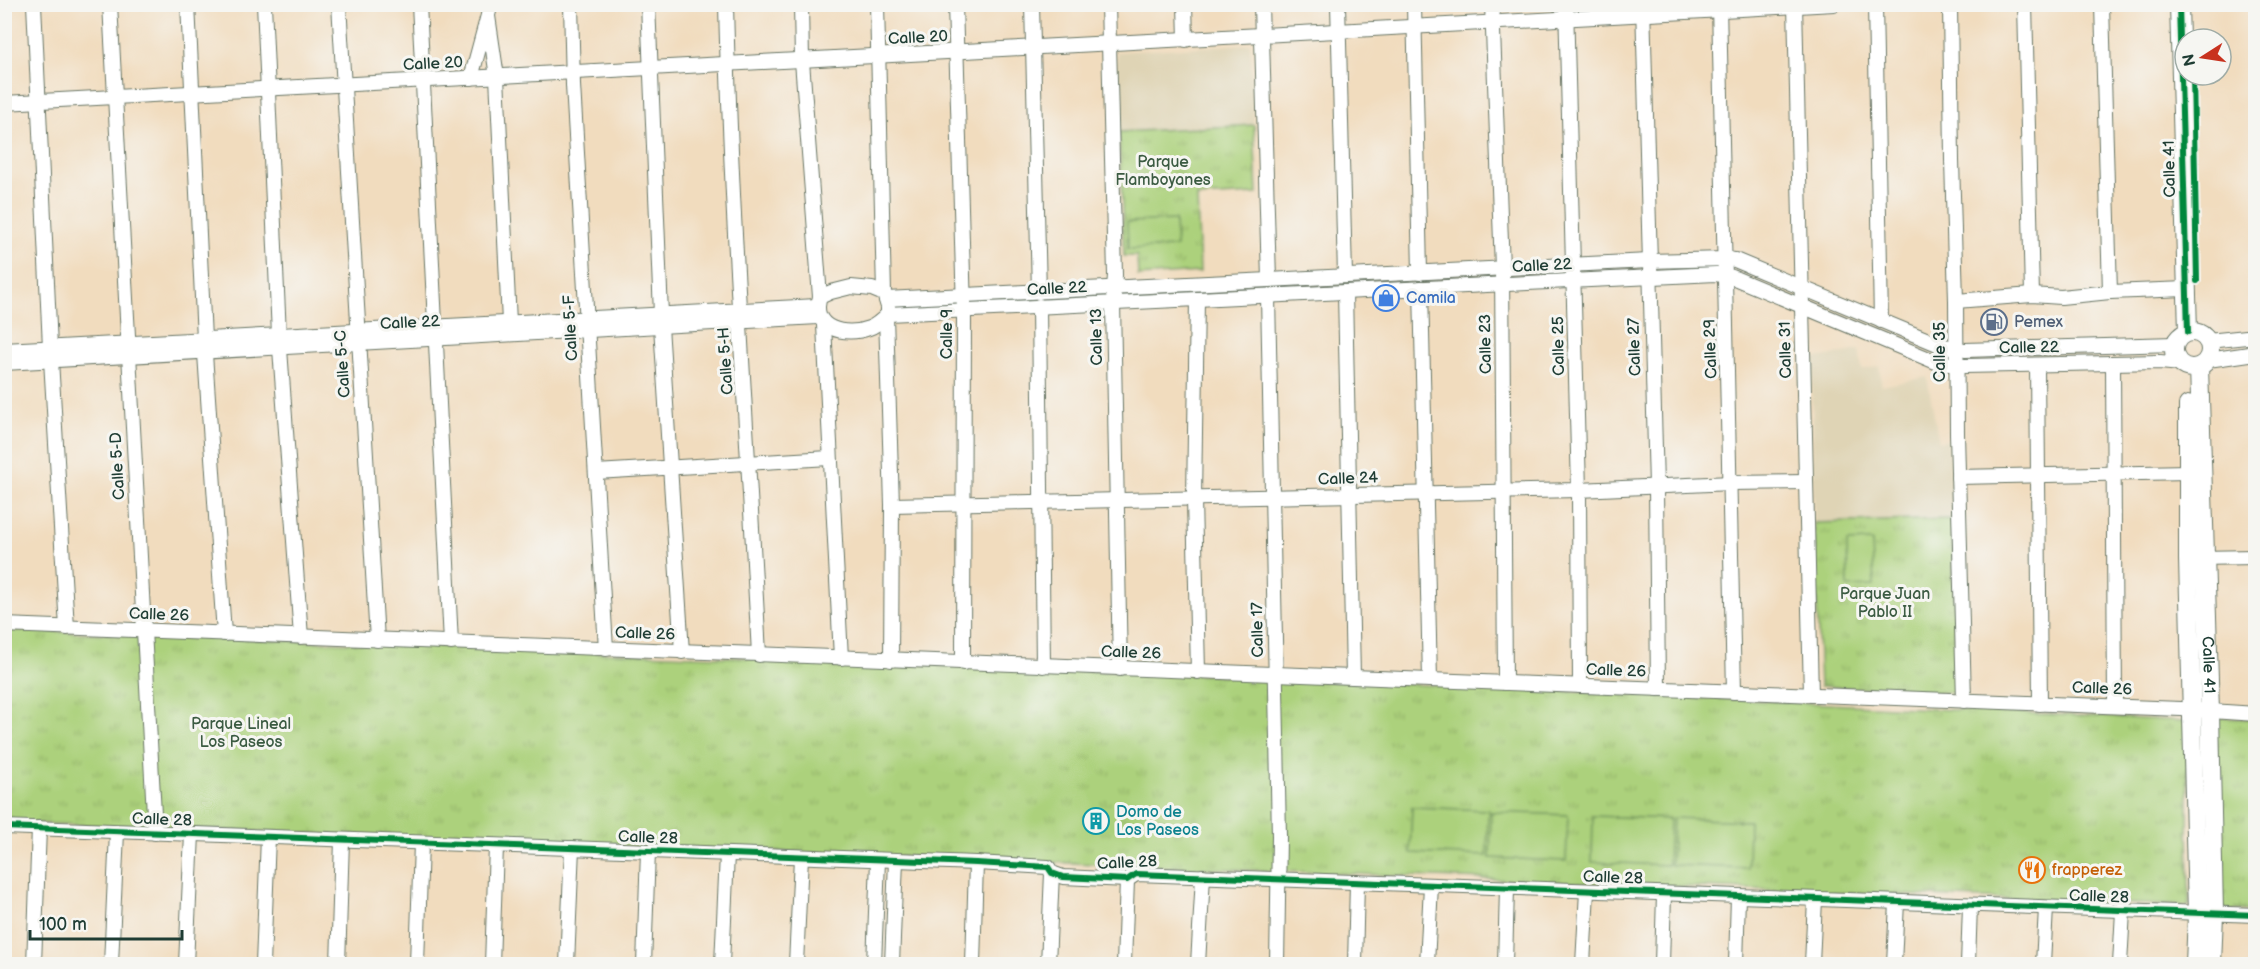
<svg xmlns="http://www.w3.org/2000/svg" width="2260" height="969" font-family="'Balsamiq Sans',sans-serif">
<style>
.built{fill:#dfd4b5}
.grass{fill:url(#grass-tufts);stroke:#668758;stroke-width:1.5}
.pitch{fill:#acd17b;stroke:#668758;stroke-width:1.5}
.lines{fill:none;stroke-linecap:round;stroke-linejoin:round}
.minor-casing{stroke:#687564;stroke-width:16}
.major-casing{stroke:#687564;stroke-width:20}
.minor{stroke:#fff;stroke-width:14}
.major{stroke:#fff;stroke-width:18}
.cycleway-casing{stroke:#f6f6f2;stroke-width:10}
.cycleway{stroke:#00873e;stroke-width:6}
.labels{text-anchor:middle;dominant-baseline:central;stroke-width:6;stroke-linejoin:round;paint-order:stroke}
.street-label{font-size:16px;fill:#1f3d34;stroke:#f6f6f2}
.park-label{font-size:16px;fill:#3b5b42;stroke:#f6f6f2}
.shop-label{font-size:16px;fill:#366cbe;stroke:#f6f6f2;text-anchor:start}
.service-label{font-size:16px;fill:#4e5e75;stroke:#f6f6f2;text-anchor:start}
.culture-label{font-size:16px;fill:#0d838f;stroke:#f6f6f2;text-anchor:start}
.food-label{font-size:16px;fill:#c56008;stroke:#f6f6f2;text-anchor:start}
</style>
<defs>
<pattern id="grass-tufts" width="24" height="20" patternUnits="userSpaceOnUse" patternTransform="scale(1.5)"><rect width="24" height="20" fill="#acd17b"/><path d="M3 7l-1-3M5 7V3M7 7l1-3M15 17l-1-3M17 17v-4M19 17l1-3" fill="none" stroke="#94b46b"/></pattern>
</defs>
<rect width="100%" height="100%" fill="#f6f6f2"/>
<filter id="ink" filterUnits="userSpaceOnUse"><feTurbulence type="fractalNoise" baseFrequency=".0167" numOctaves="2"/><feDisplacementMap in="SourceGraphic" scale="12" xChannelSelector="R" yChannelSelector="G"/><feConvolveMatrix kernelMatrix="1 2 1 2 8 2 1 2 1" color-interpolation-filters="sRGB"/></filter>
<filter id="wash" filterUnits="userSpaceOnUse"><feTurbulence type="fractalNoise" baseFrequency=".008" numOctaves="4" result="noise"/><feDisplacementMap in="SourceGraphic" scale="24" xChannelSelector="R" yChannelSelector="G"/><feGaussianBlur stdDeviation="1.35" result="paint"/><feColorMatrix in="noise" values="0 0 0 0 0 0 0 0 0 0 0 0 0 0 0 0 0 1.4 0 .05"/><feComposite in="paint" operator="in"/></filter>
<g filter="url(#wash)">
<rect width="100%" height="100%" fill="#f1dcbe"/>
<!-- built -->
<g class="built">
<path d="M1250,44L1254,125L1119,132L1117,52Z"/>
<path d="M1859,350L1862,370L1879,366L1882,386L1927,377L1939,442L1949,440L1952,519L1814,523L1812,359Z"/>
</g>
<!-- grass -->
<g class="grass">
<path d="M1254,125L1257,194L1197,197L1200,272L1138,276L1137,256H1124L1119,132Z"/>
<path d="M1952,519L1956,691L1955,693L1820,686L1814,523Z"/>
<path d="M5,630L1279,678L2187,721L2189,906L5,822Z"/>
<path d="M2219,718L2255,719V911L2228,910L2221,906L2215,722Z"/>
</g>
<!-- pitch -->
<g class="pitch">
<path d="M1175,220L1176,247L1128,249L1127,222Z"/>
<path d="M1872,541L1874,586L1848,587L1847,542Z"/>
<path d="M1412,807L1488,810L1487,856L1410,853Z"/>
<path d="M1491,812L1568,815L1566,861L1490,858Z"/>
<path d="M1593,816L1670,819L1668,865L1592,862Z"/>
<path d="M1673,818L1749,821L1748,868L1671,865Z"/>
</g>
</g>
<g filter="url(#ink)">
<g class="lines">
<defs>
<g id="minor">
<path d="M34,4L50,347"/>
<path d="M110,4L155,833"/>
<path d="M188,4L204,339L224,634"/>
<path d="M264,4L279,335L301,637"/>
<path d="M339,4L377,640"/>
<path d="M419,4L451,643"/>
<path d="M571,4L573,85L606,649"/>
<path d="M648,4L661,314"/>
<path d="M726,4C731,222 748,438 759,655"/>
<path d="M801,4L802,61L820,297"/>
<path d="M877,4L884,294"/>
<path d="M955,4L964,310L963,663"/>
<path d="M1032,4L1039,292"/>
<path d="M1108,4L1115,275L1113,303L1120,669"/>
<path d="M1185,4L1186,40"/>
<path d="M1261,4L1269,280"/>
<path d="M1338,4L1345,276"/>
<path d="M1414,4L1420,273"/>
<path d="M1492,4L1502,268L1505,683"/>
<path d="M1566,4L1579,490L1580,686"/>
<path d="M1643,4L1656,486L1658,689"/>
<path d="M1719,4L1734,692"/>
<path d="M1795,4L1811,695"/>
<path d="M1875,4L1881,321"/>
<path d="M1950,4L1952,160L1956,301L1957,433L1964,701"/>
<path d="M2025,4L2032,295"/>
<path d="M2102,4L2110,292"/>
<path d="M488,16L497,77L509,322"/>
<path d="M471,78L491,4"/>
<path d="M4,103L1834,4"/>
<path d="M851,287L872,289L884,294L888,307V314C883,319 876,326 869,328C846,337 809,329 820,297L831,292Z"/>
<path d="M1421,288L1430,680"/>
<path d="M1345,292L1353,677"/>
<path d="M1268,296L1279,836L1277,964"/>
<path d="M886,299L1649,261L1725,259L1735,260L1940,345L1965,350L2175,344"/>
<path d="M1197,299L1194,499L1198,672"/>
<path d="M1956,301L2032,295L2061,297L2110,292L2186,289"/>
<path d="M1039,306L1043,666"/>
<path d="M888,314L1716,274L1732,277L1936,362L1964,366L2160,362L2181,364"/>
<path d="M886,316L892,505L891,660"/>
<path d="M824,325L841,658"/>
<path d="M661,326L682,652"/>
<path d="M2208,341L2256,336"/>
<path d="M4,350L817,306"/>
<path d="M51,360L67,628"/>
<path d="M2208,360L2256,353"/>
<path d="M4,363L818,317"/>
<path d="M2113,363L2115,706"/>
<path d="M2037,365L2040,704"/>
<path d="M596,472L829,458"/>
<path d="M1958,477L2188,472"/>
<path d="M892,505L1579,490L1731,483L1806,482"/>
<path d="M2198,558L2256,557"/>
<path d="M4,625L2181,709L2256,714"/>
<path d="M4,827L976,863L1048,867L1052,873L1063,877L1127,880L1136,874L2256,915"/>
<path d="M34,964L39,828"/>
<path d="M111,964L117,832"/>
<path d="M186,964L192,834"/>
<path d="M263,964L268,837"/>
<path d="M338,964L342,840"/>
<path d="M417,964L421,843"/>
<path d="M492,964L496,846"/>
<path d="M567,964L572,848"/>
<path d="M644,964L648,851"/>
<path d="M722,964L727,854"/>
<path d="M796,964L801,857"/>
<path d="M874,964L878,860"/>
<path d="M892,964L896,860"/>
<path d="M973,964L976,863"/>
<path d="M1048,964L1052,873"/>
<path d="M1124,964L1127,880"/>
<path d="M1198,964L1203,876"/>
<path d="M1355,964L1357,882"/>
<path d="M1427,964L1431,885"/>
<path d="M1505,964L1507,888"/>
<path d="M1583,964L1587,891"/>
<path d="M1662,964L1664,894"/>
<path d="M1736,964L1738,896"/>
<path d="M1812,964L1815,899"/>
<path d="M1894,964L1897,902"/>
<path d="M1968,964L1970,905"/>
<path d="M2043,964L2046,908"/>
<path d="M2120,964L2123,911"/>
</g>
<g id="major">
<path d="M2179,4L2188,332"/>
<circle cx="2192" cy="350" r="18"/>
<path id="s1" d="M2199,367L2210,711L2214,914L2212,964"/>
<path d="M2188,405V559L2197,914L2195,964"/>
</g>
</defs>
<!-- minor casing -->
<use href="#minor" class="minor-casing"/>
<!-- major casing -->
<use href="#major" class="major-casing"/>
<!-- minor -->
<use href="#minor" class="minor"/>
<!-- major -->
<use href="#major" class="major"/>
<defs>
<g id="cycleway">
<path d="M2179,4L2188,332"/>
<path d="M2193,75L2197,281"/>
<path d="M4,827L976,863L1048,867L1052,873L1063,877L1127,880L1136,874L2256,915"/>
</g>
</defs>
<!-- cycleway casing -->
<use href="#cycleway" class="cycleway-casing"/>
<!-- cycleway -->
<use href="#cycleway" class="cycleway"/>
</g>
</g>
<!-- icons -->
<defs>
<symbol id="shop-ring" viewBox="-11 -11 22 22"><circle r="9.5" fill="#f6f6f2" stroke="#3f7fe0" stroke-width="1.5"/><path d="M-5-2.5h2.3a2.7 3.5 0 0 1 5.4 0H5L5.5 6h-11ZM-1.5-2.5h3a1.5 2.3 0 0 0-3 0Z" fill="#3f7fe0"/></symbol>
<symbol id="fuel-ring" viewBox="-11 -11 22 22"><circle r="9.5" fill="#f6f6f2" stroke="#5c6f8a" stroke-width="1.5"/><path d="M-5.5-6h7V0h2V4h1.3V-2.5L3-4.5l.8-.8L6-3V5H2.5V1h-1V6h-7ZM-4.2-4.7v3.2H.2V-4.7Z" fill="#5c6f8a"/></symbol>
<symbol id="building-ring" viewBox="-11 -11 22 22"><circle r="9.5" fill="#f6f6f2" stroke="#0f9aa8" stroke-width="1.5"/><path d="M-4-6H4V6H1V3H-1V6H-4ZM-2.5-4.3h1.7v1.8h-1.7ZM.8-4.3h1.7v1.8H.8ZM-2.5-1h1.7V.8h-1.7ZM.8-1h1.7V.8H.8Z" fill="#0f9aa8"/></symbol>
<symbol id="restaurant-ring" viewBox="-11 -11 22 22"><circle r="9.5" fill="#f6f6f2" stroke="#e8710a" stroke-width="1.5"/><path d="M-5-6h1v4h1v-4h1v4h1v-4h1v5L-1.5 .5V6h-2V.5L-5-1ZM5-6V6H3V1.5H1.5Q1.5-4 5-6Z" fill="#e8710a"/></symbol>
</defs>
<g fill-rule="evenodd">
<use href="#shop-ring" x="1371" y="283" width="30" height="30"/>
<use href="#fuel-ring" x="1979" y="307" width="30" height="30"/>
<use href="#building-ring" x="1081" y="806" width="30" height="30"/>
<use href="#restaurant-ring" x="2017" y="855" width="30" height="30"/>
</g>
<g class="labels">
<!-- street labels -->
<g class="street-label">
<text transform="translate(918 38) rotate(-3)">Calle 20</text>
<text transform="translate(433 64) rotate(-3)">Calle 20</text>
<text transform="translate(2170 169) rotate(-91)">Calle 41</text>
<text transform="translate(1542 266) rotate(-3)">Calle 22</text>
<text transform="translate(1057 289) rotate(-3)">Calle 22</text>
<text transform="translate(410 323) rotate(-3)">Calle 22</text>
<text transform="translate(571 328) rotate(-93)">Calle 5-F</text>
<text transform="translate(947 334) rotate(-90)">Calle 9</text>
<text transform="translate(1097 337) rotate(-91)">Calle 13</text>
<text transform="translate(1486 344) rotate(-91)">Calle 23</text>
<text transform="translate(1559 346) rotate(-91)">Calle 25</text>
<text transform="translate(1635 347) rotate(-92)">Calle 27</text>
<text transform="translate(2029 348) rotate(-1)">Calle 22</text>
<text transform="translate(1711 349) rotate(-92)">Calle 29</text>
<text transform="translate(1786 350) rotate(-91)">Calle 31</text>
<text transform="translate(1940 352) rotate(-90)">Calle 35</text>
<text transform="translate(726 361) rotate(-94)">Calle 5-H</text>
<text transform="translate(343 364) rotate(-94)">Calle 5-C</text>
<text transform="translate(118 466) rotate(-93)">Calle 5-D</text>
<text transform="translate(1348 479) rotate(-2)">Calle 24</text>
<text transform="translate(159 615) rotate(2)">Calle 26</text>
<text transform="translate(1258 630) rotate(-91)">Calle 17</text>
<text transform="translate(645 634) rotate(2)">Calle 26</text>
<text transform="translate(1131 653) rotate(2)">Calle 26</text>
<text stroke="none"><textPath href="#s1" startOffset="298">Calle 41</textPath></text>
<text transform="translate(1616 671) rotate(2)">Calle 26</text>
<text transform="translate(2102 689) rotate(2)">Calle 26</text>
<text transform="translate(162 820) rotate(2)">Calle 28</text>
<text transform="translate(648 838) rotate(2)">Calle 28</text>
<text transform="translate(1127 863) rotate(-3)">Calle 28</text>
<text transform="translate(1613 878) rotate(2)">Calle 28</text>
<text transform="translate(2099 897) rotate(2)">Calle 28</text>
</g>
<!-- park labels -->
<g class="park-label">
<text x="1163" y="162">Parque<tspan x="1163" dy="18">Flamboyanes</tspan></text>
<text x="1885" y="594">Parque Juan<tspan x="1885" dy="18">Pablo II</tspan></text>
<text x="241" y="724">Parque Lineal<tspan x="241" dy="18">Los Paseos</tspan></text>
</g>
<!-- shop labels -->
<g class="shop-label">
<text x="1406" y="298">Camila</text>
</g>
<!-- service labels -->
<g class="service-label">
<text x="2014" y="322">Pemex</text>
</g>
<!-- culture labels -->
<g class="culture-label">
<text x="1116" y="812">Domo de<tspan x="1116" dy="18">Los Paseos</tspan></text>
</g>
<!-- food labels -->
<g class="food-label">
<text x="2052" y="870">frapperez</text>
</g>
</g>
<!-- margin -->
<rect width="2260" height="969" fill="none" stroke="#f6f6f2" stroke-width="24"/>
<!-- north arrow -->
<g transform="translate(2203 57) rotate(258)"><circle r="28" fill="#f6f6f2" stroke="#a0aca6" stroke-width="1.5"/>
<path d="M0-4.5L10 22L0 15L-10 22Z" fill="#c8321e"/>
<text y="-9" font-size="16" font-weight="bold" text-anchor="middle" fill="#1f3d34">N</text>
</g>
<!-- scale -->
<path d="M30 930v9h152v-9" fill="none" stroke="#1f3d34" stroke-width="3"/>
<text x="39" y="930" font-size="18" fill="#1f3d34" stroke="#f6f6f2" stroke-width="4.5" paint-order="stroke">100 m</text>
</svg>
